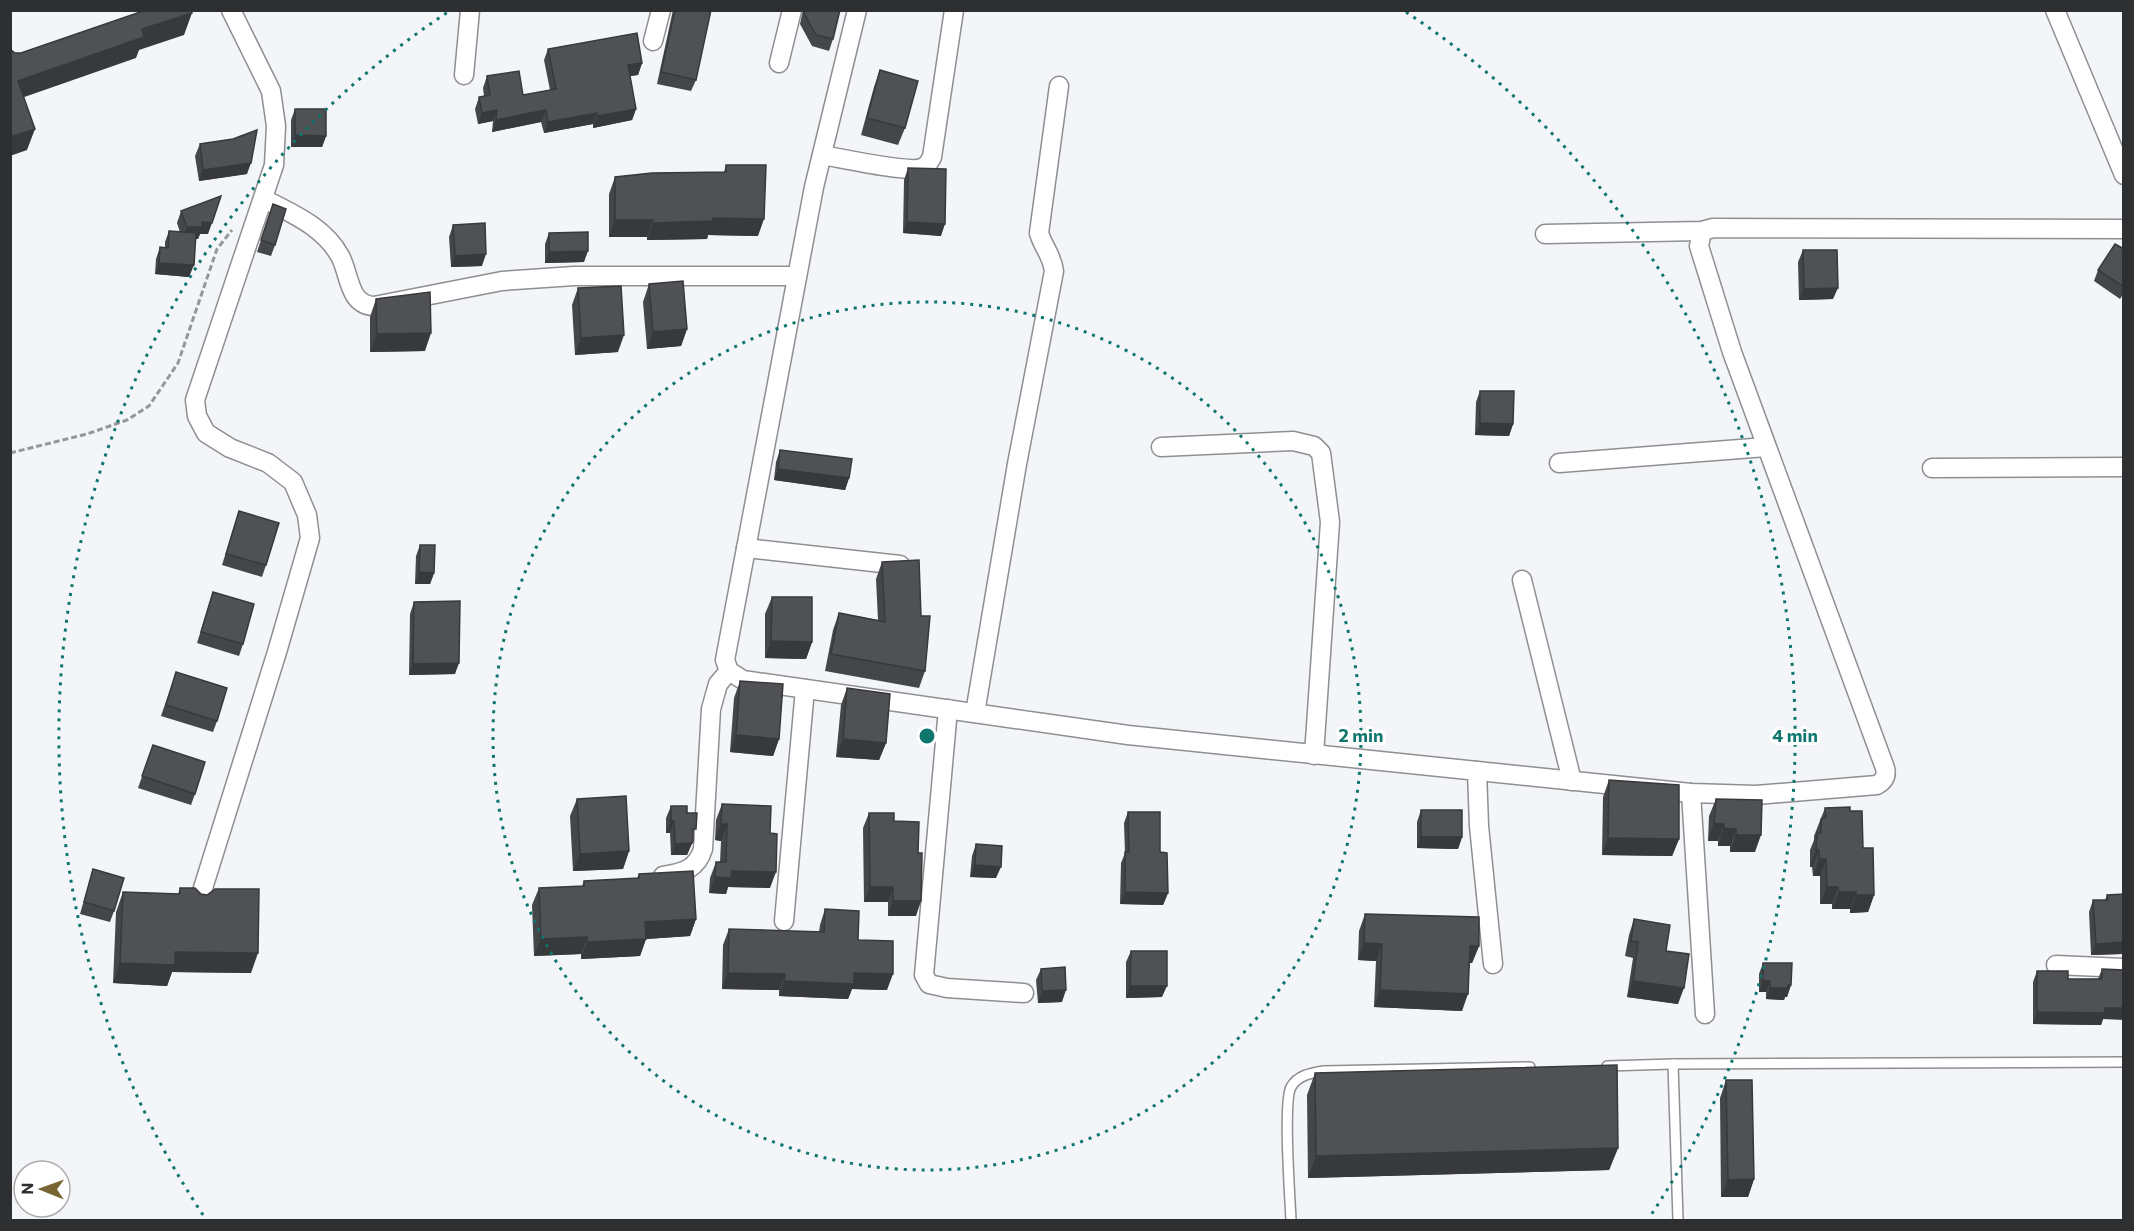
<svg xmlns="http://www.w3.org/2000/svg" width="2134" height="1231" font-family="Commissioner,sans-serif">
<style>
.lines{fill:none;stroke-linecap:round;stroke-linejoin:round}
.lane-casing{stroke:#8d8f92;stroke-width:12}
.street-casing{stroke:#8d8f92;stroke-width:21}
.path{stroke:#959799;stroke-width:3;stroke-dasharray:6 3;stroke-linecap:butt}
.lane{stroke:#fff;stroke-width:9}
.street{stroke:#fff;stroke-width:18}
.wall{fill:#444648}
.shaded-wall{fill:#37393b}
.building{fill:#4f5154;stroke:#37393b;stroke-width:1.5}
.ring{fill:none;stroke:#0f766e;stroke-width:3;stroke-dasharray:3 6}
.centre{fill:#0f766e;stroke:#fff;stroke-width:3}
.ring-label{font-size:18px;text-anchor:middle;font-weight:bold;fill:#0f766e;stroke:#fff;stroke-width:6;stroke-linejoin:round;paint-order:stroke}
</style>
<rect width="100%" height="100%" fill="#f3f5f8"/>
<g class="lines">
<defs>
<g id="lane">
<path d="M1673,1064L1678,1220"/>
<path d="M1607,1066L1673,1064L2124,1062"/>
<path d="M1291,1220C1290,1198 1283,1102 1291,1087C1298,1075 1311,1073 1323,1071L1530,1067"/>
</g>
<g id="street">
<path d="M857,10L814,187L725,660L729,671L743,680L1128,735L1691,793L1756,795L1877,785C1884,781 1887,776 1885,768L1732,352L1699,246L1702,231"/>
<path d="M2055,10L2124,175"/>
<path d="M653,41L661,10"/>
<path d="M779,63L792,10"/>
<path d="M464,75L470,10"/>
<path d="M822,155C840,158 908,173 922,168C928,166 929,162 932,157L954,10"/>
<path d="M266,200C293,214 324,227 340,256C350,274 348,305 374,306L502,281L574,276H797"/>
<path d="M1545,234L1702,231L1713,228L2124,229"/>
<path d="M1161,447L1293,441L1314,446L1321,453L1330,522L1314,755"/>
<path d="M1559,463L1766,447"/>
<path d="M1932,468L2124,467"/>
<path d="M746,548L900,565"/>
<path d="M1522,580L1572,781"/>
<path d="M948,709L924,975L929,984L947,988L1024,993"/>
<path d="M975,713L1017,464L1054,271C1052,255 1043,247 1039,233L1059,86"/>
<path d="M1477,771L1479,826L1493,964"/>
<path d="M1691,793L1705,1014"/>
<path d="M663,876C683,873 697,869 703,849L711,709L718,684L729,671"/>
<path d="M198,904L277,652L310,538L307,515L293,482L268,463L230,448L206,433L197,416L195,400L274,165L276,126L271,91L231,10"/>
<path d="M784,921L805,689"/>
<path d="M2056,965L2124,968"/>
</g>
</defs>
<!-- lane casing -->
<use href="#lane" class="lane-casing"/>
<!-- street casing -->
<use href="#street" class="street-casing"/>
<!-- path -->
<path class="path" d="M10,453L87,434L127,420L149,406L178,363L217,249L232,230"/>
<!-- lane -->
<use href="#lane" class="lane"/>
<!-- street -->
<use href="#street" class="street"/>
</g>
<!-- wall -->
<g class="wall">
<path d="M673,10H711L696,80L691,91L657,84Z"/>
<path d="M803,10H840L833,39L829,51L812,46L800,24Z"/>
<path d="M548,49L642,63L638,75L630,76L636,109L632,120L593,128V124L544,133L541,122L492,132L493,121L478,124L475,109L479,97L484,96L483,88L487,76L523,95L550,90L544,60Z"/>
<path d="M880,70L905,128L898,145L861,135L874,87Z"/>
<path d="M295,109L326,136L322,147H291V120Z"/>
<path d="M200,144L247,174L199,181L195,156Z"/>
<path d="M726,165L758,236L708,235L707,239L647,240V237H609V194L615,177L724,172Z"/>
<path d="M908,168L941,236L903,233L904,180Z"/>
<path d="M273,204L275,245L271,256L257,252Z"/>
<path d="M181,211L208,234H200L198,239H195L189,277L155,274L156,259L160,247H165V242L169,231L180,232L177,223Z"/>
<path d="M453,225L482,266L451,267L449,237Z"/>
<path d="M549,233L584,262L545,263V244Z"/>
<path d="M2124,249V293L2120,299L2094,281L2098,270Z"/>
<path d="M1803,250L1833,299L1799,300L1798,262Z"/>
<path d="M649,284L687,329L681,346L647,349L643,302Z"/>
<path d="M578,288L618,352L575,355L572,305Z"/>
<path d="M376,299L425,351L370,352V317Z"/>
<path d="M1480,391L1513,424L1509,436L1475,435L1476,402Z"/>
<path d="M780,450L849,478L845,490L774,480L776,462Z"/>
<path d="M239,511L266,565L262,577L222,565Z"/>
<path d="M420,545L434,573L430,584H415L416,556Z"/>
<path d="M882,562L921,616L925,671L919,688L825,671L833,630L839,613L878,620L876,579Z"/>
<path d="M213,592L243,644L239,656L197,643Z"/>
<path d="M772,597L812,642L806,659L765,658V614Z"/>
<path d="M414,602L455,674L409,675L410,614Z"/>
<path d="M176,672L217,721L213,732L161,716Z"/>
<path d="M740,681L779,739L773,756L730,752L734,698Z"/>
<path d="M847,688L886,743L879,760L836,757L841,705Z"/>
<path d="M153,745L195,794L191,805L138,788Z"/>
<path d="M1609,780L1679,839L1672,856L1602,855L1603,797Z"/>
<path d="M577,799L629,851L623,869L573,871L570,816Z"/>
<path d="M1716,799L1755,852H1730V846H1718V841H1708L1709,816Z"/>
<path d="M722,804L770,833V888L728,887L726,894L709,893L710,878L716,862H720L721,841L715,840L716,820Z"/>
<path d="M671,806L687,813L693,837V841L687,855H671L670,833H666V818Z"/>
<path d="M1825,808L1850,811L1863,848L1874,895L1868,912L1850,913V909H1832V904H1820V876H1813L1812,867H1810V850L1814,840V836Z"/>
<path d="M1421,810L1462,837L1458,849L1417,848V822Z"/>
<path d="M1128,812L1160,852L1168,893L1163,905L1120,904L1121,863L1125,853L1124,823Z"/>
<path d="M869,813L894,821L916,916H888V902H864L863,828Z"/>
<path d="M976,844L996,878L970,877L972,856Z"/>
<path d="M93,869L114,911L110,922L80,914Z"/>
<path d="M639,874L696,919L690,936L646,939L640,956L581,959V954L534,956L532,905L539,888L582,886L584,881L637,878Z"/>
<path d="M180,888L251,973L172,972L167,986L113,983L116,912L123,892L178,894Z"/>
<path d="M2124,894V950L2122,954L2091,955L2089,912L2093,900H2105L2107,895Z"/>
<path d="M825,909L858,940L887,990L852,989L848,999L779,996V990L722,989L723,945L729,929L819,932L820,925Z"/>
<path d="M1365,914L1479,946L1472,963H1470L1462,1011L1374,1007L1376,961L1358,960L1359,931Z"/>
<path d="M1634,919L1666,951L1678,1004L1627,997L1633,958L1625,956L1629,935Z"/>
<path d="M1131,951L1162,997L1126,998V962Z"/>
<path d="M1763,963L1791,985L1787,997H1785L1784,1000L1766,999V992H1759V974Z"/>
<path d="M1041,969L1062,1002L1038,1003L1036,980Z"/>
<path d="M2102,969L2103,1019L2101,1025L2033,1024V982L2037,971L2068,979H2098Z"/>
<path d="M1315,1073L1618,1148L1609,1170L1308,1178L1307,1095Z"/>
<path d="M1726,1080L1754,1179L1748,1197H1721L1720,1098Z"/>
</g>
<!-- shaded-wall -->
<g class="shaded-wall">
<path d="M192,13L184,35L139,50L136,58L10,102L18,81L142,29Z"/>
<path d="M642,63L638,75L624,77L628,65Z"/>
<path d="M636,109L632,120L593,128L598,116Z"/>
<path d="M497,110L493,121L478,124L482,113Z"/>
<path d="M546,110L541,122L492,132L496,120Z"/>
<path d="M597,113L593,124L544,133L548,122Z"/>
<path d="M35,129L27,150L10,156V137Z"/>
<path d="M295,135L326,136L322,147H291Z"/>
<path d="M251,163L247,174L199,181L203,170Z"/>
<path d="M713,218L764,219L758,236L708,235L707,239L647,240L653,223Z"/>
<path d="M615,220H653L647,237H609Z"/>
<path d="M202,222L212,223L208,234H200L198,239L183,238L187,227Z"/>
<path d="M907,222L945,224L941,236L903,233Z"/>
<path d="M588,251L584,262L545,263L549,252Z"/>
<path d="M486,254L482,266L451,267L455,256Z"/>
<path d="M159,263L194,265L189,277L155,274Z"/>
<path d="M1838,288L1833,299L1799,300L1804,289Z"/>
<path d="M687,329L681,346L647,349L653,332Z"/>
<path d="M431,333L425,351L370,352L377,334Z"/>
<path d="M624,335L618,352L575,355L581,338Z"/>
<path d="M1480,423L1513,424L1509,436L1475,435Z"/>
<path d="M778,469L849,478L845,490L774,480Z"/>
<path d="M419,572L434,573L430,584H415Z"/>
<path d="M771,641L812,642L806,659L765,658Z"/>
<path d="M459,663L455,674L409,675L413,664Z"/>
<path d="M736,735L779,739L773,756L730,752Z"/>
<path d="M843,739L886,743L879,760L836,757Z"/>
<path d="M671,821H674L670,833H666Z"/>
<path d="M1714,823L1724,824L1718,841H1708Z"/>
<path d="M721,824H727L721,841L715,840Z"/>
<path d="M1724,828L1736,829L1730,846H1718Z"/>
<path d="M1736,835H1761L1755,852H1730Z"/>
<path d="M1421,837H1462L1458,849L1417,848Z"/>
<path d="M1608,838L1679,839L1672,856L1602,855Z"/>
<path d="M693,841L687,855H671L675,844Z"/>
<path d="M1816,850H1819L1812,867H1810Z"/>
<path d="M629,851L623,869L573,871L580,854Z"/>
<path d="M1819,859H1826L1820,876H1813Z"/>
<path d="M975,865L1001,867L996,878L970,877Z"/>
<path d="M732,871L776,872L770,888L728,887L726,894L709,893L715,877Z"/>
<path d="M870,887H893L888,902H864Z"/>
<path d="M1827,887H1838L1832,904H1820Z"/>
<path d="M1125,892L1168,893L1163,905L1120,904Z"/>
<path d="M1839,892H1856L1850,909H1832Z"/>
<path d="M1856,895H1874L1868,912L1850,913Z"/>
<path d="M893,901H921L916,916H888Z"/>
<path d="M696,919L690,936L646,939L640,956L581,959L587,942L645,922Z"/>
<path d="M587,937L581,954L534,956L541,939Z"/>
<path d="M2124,942V950L2122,954L2091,955L2096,944Z"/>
<path d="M1364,943L1382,944L1376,961L1358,960Z"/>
<path d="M1470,946H1479L1472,963H1464Z"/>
<path d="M175,952L258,953L251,973L172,972L167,986L113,983L120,963Z"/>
<path d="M728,973L785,974L779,990L722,989Z"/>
<path d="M854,973L893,974L887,990L852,989L848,999L779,996L784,981Z"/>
<path d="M1633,981L1684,988L1678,1004L1627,997Z"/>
<path d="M1763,981H1770L1766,992H1759Z"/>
<path d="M1788,985H1791L1787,997H1785L1784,1000L1766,999L1770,988Z"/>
<path d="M1130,986H1167L1162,997L1126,998Z"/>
<path d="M1066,990L1062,1002L1038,1003L1042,991Z"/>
<path d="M1380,990L1468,994L1462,1011L1374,1007Z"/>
<path d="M2105,1008H2124V1020L2103,1019L2101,1025L2033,1024L2037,1012Z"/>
<path d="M1618,1148L1609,1170L1308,1178L1316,1156Z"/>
<path d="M1754,1179L1748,1197H1721L1728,1180Z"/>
</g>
<!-- building -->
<g class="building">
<path d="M146,10H191L192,13L142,29L144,37L18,81L35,129L10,137V49L15,53H21Z"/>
<path d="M675,10H711L696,80L661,72Z"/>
<path d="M805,10H840L833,39L816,35L804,13Z"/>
<path d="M637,33L642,63L628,65L636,109L598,116L597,113L548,122L546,110L496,120L497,110L482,113L479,97L490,95L487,76L519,71L523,95L556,89L548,49Z"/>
<path d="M880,70L918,81L905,128L867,118Z"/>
<path d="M295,109H326V136L295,135Z"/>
<path d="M257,130L251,163L203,170L200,144L233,139Z"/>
<path d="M726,165H766L764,219L713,218V221L653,223V220H615V177L652,173L726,172Z"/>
<path d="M908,168L946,169L945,224L907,222Z"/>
<path d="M221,196L212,223L202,222V227H187L181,211Z"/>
<path d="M273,204L286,209L275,245L261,240Z"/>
<path d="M485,223L486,254L455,256L453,225Z"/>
<path d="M169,231L196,233L194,265L159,263L160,247L168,248Z"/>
<path d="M588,232V251L549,252V233Z"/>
<path d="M2115,244L2124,249V287L2098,270Z"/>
<path d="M1803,250H1837L1838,288L1804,289Z"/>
<path d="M683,281L687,329L653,332L649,284Z"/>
<path d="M621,286L624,335L581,338L578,288Z"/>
<path d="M430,292L431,333L377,334L376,299Z"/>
<path d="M1480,391H1514L1513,424L1480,423Z"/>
<path d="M780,450L852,459L849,478L778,469Z"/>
<path d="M239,511L279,523L266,565L226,554Z"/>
<path d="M420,545H435L434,573L419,572Z"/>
<path d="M919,560L921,616H930L925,671L831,654L839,613L885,622L882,562Z"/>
<path d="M213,592L254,604L243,644L201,632Z"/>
<path d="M772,597H812V642L771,641Z"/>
<path d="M460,601L459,663L413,664L414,602Z"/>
<path d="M176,672L227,688L217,721L166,705Z"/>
<path d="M740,681L783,684L779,739L736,735Z"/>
<path d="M847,688L890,694L886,743L843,739Z"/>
<path d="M153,745L205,762L195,794L142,776Z"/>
<path d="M1609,780L1679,785V839L1608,838Z"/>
<path d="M626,796L629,851L580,854L577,799Z"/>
<path d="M1716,799L1762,800L1761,835H1736V829L1724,828V824L1714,823Z"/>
<path d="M722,804L771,806L770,833L777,834L776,872L732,871L731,878L715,877L716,862H726L727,824H721Z"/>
<path d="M671,806H687V813H697L696,829H693V841L692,843L675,844L674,821H671Z"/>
<path d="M1850,807V811H1862L1863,848H1873L1874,895H1856V892H1839L1838,887H1827L1826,859H1819V850H1816L1817,833H1821V819L1826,818L1825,808Z"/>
<rect x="1421" y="810" width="41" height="27"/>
<path d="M1128,812H1160V852L1167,853L1168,893L1125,892V852H1129Z"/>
<path d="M869,813H894V821L919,822L918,853H922L921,901H893V887H870Z"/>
<path d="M976,844L1002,846L1001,867L975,865Z"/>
<path d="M93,869L124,878L114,911L84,902Z"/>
<path d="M693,871L696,919L645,922L646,939L587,942V937L541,939L539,888L584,886V881L639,878V874Z"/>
<path d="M180,888H195L201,894L207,895L215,889H259L258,953L175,952V965L120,963L123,892L180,894Z"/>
<path d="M2124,894V942L2096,944L2093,900H2108L2107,895Z"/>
<path d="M825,909L859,911L858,940L893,941V974L854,973V984L784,981L785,974L728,973L729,929L824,932Z"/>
<path d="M1365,914L1479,917V946H1470L1468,994L1380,990L1382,944L1364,943Z"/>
<path d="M1634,919L1670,925L1666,951L1689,954L1684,988L1633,981L1638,942L1631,941Z"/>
<path d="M1131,951H1167V986H1130Z"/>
<path d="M1763,963H1792L1791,985H1788V988H1770V981H1763Z"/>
<path d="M1065,967L1066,990L1042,991L1041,969Z"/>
<path d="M2102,969L2124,970V1008H2105V1013L2037,1012V971H2068V979H2102Z"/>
<path d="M1617,1065L1618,1148L1316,1156L1315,1073Z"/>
<path d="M1726,1080H1752L1754,1179L1728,1180Z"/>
</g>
<!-- distance rings -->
<g class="ring">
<circle cx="927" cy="736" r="434"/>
<path d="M203 1215A868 868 0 0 1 448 12M1406 12A868 868 0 0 1 1651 1215"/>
</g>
<circle cx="927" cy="736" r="9" class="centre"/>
<g class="ring-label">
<text x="1361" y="742">2 min</text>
<text x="1795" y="742">4 min</text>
</g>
<!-- border -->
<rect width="2134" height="1231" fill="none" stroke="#2e2f30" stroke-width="24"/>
<!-- north arrow -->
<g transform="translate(42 1189) rotate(271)"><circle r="28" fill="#ffffff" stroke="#abacac" stroke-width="1.5"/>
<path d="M0-4.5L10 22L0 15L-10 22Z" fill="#796434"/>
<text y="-9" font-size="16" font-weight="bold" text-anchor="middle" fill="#2e2f30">N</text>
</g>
</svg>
